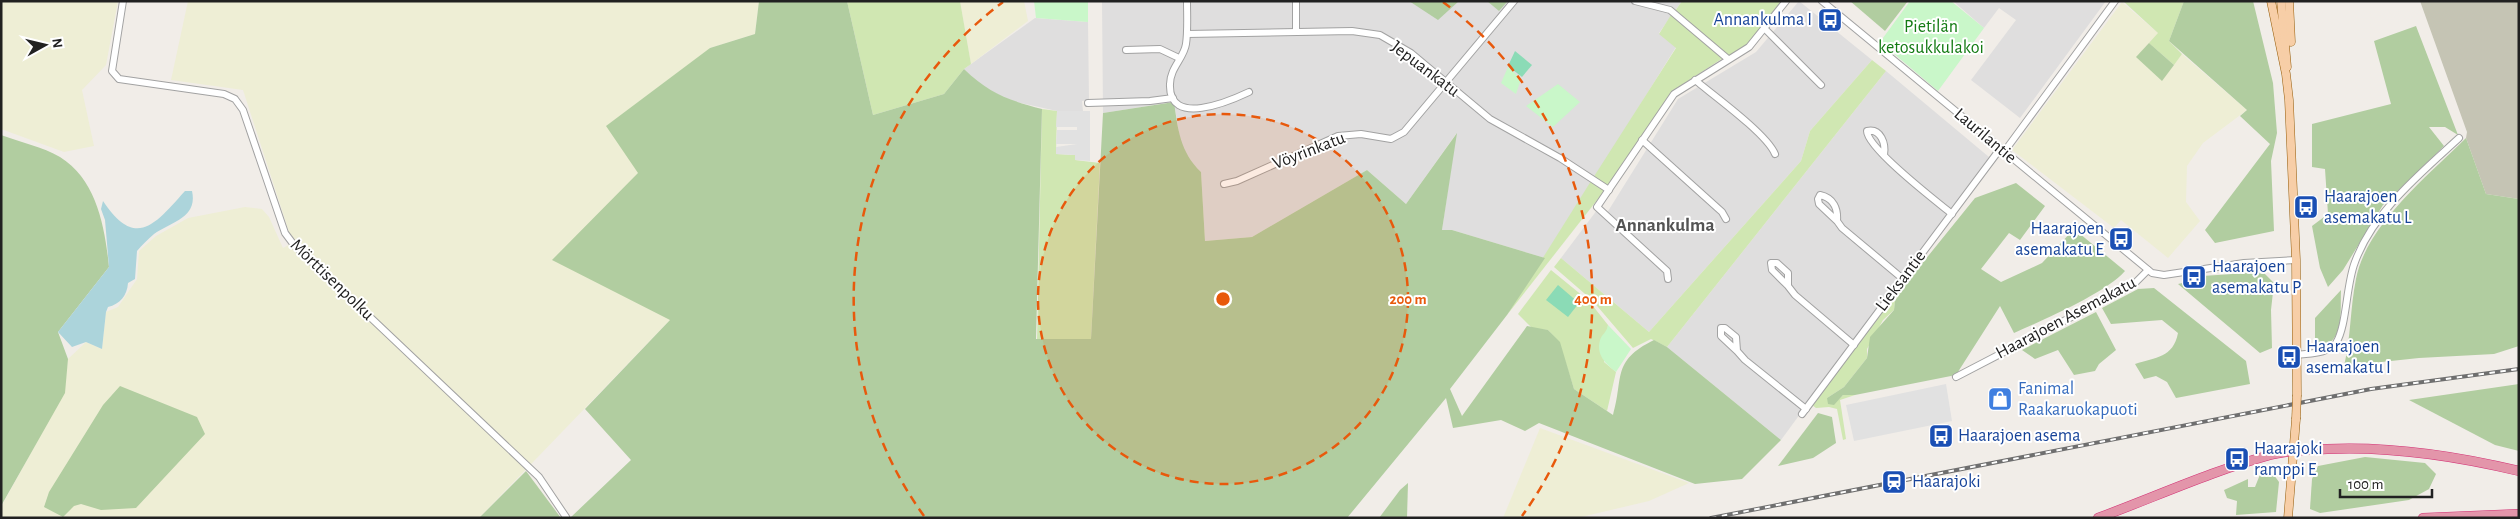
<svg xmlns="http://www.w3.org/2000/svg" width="2520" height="519" font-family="'Alegreya Sans',sans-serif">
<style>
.residential{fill:#dfdede}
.construction{fill:#c5c4b4}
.farmland{fill:#eeeed5}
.grass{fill:#d0e7b2}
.forest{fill:#b1cda0}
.park{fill:#c9f7c9}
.pitch{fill:#8bdbb6}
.parking{fill:#e1e1e1}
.water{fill:#acd4db}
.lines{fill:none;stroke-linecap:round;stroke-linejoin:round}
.minor-casing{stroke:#a2a2a2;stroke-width:8}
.major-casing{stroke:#955c09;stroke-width:9}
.highway-casing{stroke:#d23275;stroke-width:10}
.minor{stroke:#fff;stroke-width:6}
.major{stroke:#f7cea7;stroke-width:8}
.highway{stroke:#e395aa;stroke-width:9}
.rail-casing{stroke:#6f6f6f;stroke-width:4}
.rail{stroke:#fff;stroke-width:2;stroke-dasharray:5.5;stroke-linecap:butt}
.major-bridge-casing{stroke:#955c09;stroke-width:9;stroke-linecap:butt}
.major-bridge{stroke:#f7cea7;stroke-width:8}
.ring{fill:none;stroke:#e8590c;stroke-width:2.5;stroke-dasharray:9 6}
.labels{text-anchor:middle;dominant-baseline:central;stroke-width:4;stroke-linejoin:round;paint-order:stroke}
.transit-label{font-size:18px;fill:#164399;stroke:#fff;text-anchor:start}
.park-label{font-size:18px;fill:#137b13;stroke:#fff}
.street-label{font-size:18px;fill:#212121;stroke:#fff}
.shop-label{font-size:18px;fill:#366cbe;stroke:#fff;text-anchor:start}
.neighbourhood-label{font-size:19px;font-weight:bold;fill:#545454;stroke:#fff}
.centre{fill:#e8590c;stroke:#fff;stroke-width:2.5}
.ring-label{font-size:15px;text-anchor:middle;font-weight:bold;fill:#e8590c;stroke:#fff;stroke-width:4;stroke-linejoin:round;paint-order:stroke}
</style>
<rect width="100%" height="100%" fill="#f1ede8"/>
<!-- residential -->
<g class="residential">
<path d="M1102,1H1682L1659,33L1676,47L1545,258L1452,230H1442L1456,134L1406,204L1367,170L1252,237L1205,241L1201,172L1190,162L1181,145L1174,102L1103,113Z"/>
<path d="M1799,1L1872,60L1810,131L1801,161L1649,332L1561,258L1597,210L1605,216L1678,99L1756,52Z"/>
<path d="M1953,1H2106L2020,118L1971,80L2016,20L1999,8L1984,28Z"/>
<path d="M1035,18L1088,22L1089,100L1082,101L1083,111H1057L1012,101L983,87L964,69Z"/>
<path d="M1886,71L1989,157L1781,440L1667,347Z"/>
</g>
<!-- construction -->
<path class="construction" d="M2420,1H2519V199L2486,194L2466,138L2467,132Z"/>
<!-- farmland -->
<g class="farmland">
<path d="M1,1H118L106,65L82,90L94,146L64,152L1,129Z"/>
<path d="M188,1H759L755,34L710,48L638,173L670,320L479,518H1V507L64,393L68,359L86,342L102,349L106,312L118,307L137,279L139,251L156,236L188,218L245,207L262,209L269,217L283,248L296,241L289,232L243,90L171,80Z"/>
<path d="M960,1H1024L1028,21L971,64Z"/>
<path d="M2122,2L2158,33L2162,80L2182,54L2247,110L2203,143L2187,166L2186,202L2200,221L2168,258L2121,220L2114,228L2012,150Z"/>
<path d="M1540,428L1689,483L1649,501L1577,518H1503Z"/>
</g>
<!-- grass -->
<g class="grass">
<path d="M847,1H960L971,64L964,69L944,94L873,115Z"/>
<path d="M1682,1H1782L1747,46L1728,56L1675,11Z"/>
<path d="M2123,1H2184L2169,41L2182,54L2174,65L2149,43L2158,33Z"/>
<path d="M1671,15L1723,58L1671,92L1608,187L1593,178L1676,48L1659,34Z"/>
<path d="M1872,60L1886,71L1667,347L1651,339L1633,348L1592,300L1554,267L1561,258L1649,332L1801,161L1810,131Z"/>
<path d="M1042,109L1057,111L1056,154L1075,155V160L1100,163L1091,339L1037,341Z"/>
<path d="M1591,181L1605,190L1507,315Z"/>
<path d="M1551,270L1589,301L1608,325L1604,362L1616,372L1607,411L1574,389L1559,342L1548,330L1533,329L1518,314Z"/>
<path d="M1911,274L1912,276L1895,301L1894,310L1883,320L1867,349V358L1844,387L1827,398L1838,400L1843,395H1855L1840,400L1846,439L1843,440L1837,409L1829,407L1816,408L1812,405Z"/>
</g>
<!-- forest -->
<g class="forest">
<path d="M759,1H847L873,115L944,94L964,69C990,94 1008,100 1042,109L1036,339H1091L1103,113L1174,102C1178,129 1180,152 1201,172L1205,241L1252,237L1367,170L1406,204L1457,133L1442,230H1452L1545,258L1507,315L1450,389L1462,416L1527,326L1548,330L1560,342L1574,389L1613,415C1624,378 1611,361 1654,340L1667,347L1781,440L1742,479L1695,484L1539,423L1525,431L1501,420L1453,428L1446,398L1347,518H570L631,460L585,409L670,320L552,260L638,173L606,126L710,48L755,34Z"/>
<path d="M1409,1H1459L1438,20Z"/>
<path d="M1487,1H1508L1499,11Z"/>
<path d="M1850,1H1908L1885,31Z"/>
<path d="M2184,1H2253L2273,83L2277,133L2271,161L2274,231L2215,243L2205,230L2270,144L2240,116L2247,110L2169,41Z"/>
<path d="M2416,26L2458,135L2445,127H2429L2444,146L2383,205L2343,270L2328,287L2320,268L2312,226L2328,214L2325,169L2312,167V124L2391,104L2374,41Z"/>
<path d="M2149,43L2174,65L2162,81L2136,57Z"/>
<path d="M1,135C20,142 43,147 60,157C97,180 105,228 109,267L58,332L68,359L65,393L1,506Z"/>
<path d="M2466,138L2486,194L2519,199V346L2494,354L2419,358L2344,366C2351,338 2350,308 2356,279C2366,225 2429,175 2466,138Z"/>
<path d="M2016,183L2045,206L2020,240L2009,233L1981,269L2001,282L2042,263L2074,229L2125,271C2106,293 2043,320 2014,333L2000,306L1956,375L1855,395H1843L1834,405L1828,404L1827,398L1844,387L1867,358L1870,337L1894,310L1895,301L1912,276L1975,198Z"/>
<path d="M2263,272L2274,283L2271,310L2272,348L2260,353L2178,284L2195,280L2202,276Z"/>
<path d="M2154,288L2246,361L2250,384L2176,398L2167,382L2156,376L2144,379L2135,364C2156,357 2173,358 2178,333L2162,320L2111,324L2102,308L2138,289Z"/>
<path d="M2341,290C2340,313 2345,340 2319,349L2315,341V318Z"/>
<path d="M2096,312L2116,350L2099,364L2095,371L2074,375L2058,350L2035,359L2022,350Z"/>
<path d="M2519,384V451L2495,445L2409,400Z"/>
<path d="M120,386L197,417L205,434L136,508L101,510L81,504L74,506L63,517L44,507L49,492L103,405Z"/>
<path d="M1818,413L1832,417L1836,443L1813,458L1778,466Z"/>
<path d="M2365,457L2425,463L2436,474L2429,489L2409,500L2320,513L2310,509L2312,479L2318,466Z"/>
<path d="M526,471L561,518H479Z"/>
<path d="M2271,471L2279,482L2276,512L2236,515L2237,501L2227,498L2224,490L2248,479V487H2255L2261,472Z"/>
<path d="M1408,483L1407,518H1379L1400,490Z"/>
</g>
<!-- park -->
<g class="park">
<path d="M1034,1H1088V22L1036,18Z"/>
<path d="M1910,1H1951L1984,28L1938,91L1880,42Z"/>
<path d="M1508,67L1521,79L1516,94L1501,83Z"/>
<path d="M1558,84L1580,102L1553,127L1526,106Z"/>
<path d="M1608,325L1631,349L1616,372C1605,363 1596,355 1600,340C1602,334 1607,332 1608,325Z"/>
</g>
<!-- pitch -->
<g class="pitch">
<path d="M1515,51L1532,65L1522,77L1508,66Z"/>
<path d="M1558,285L1579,303L1568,317L1546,300Z"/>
</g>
<!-- parking -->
<g class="parking">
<path d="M1057,111H1090V161L1075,160V155L1056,154V147L1077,144H1056L1057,130H1077V127H1056Z"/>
<path d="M1946,384L1952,421L1854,441L1846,405Z"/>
</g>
<!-- water -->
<path class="water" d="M185,191H192C198,218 171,222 154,234C148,239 142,245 137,251L135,279L128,283C127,296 120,304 108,307L106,312L102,349L86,342L72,347L58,332L109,267L105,220L101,209L103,201C136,251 156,223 185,191Z"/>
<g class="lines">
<defs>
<g id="minor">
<path d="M123,1L112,71L119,79L224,94L235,99L243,110L285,233L294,245L539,477L566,517"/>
<path d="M1187,1C1187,15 1188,30 1186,44C1184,58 1170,68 1170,84C1168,128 1230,101 1249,92"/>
<path d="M1635,1L1670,10L1728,59"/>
<path d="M1822,1L2152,273L2164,275L2244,263L2296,260"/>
<path d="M1765,29L1821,85"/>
<path d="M1296,32V1"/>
<path d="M1187,34L1352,31L1380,35L1411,53L1490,119L1560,158L1609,190"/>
<path d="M1126,50L1160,49L1179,58"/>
<path d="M1695,80C1713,95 1767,134 1775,154"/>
<path d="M1088,103L1150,101L1173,98"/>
<path d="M1642,140L1722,212L1726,219"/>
<path d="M2004,152L2115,1"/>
<path d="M1884,155C1886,144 1881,128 1867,131C1867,148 1936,201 1952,214"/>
<path d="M1224,184L1237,181L1338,136L1361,134L1391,139L1404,132L1514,1"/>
<path d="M1837,221L1819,204L1818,199L1820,195C1834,198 1838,209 1837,221L1842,228L1903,279"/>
<path d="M1668,279L1667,271L1597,207L1674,94L1749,47L1786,1"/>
<path d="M1788,286L1772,270L1771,263H1777L1788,273V286L1795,295L1854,345"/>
<path d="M1737,351L1721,336V328H1725L1736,337L1737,351L1745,360L1806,409"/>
<path d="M2297,355C2309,353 2328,354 2336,343C2347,326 2346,284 2355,262C2373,212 2421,173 2459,138"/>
<path d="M1956,377L2133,285L2148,270"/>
<path d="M1802,414L2000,149"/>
</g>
<g id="major">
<path d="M2271,1L2286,74L2289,100L2296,260L2297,395"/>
<path d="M2281,1L2287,67"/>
<path d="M2289,1L2291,42"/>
<path d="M2288,518L2296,419"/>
</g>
<g id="highway">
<path d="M2098,518C2155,497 2212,471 2270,455C2288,450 2308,450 2327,449C2392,446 2456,456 2519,471"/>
<path d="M2423,518L2519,514"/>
</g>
</defs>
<!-- minor casing -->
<use href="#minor" class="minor-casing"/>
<!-- major casing -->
<use href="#major" class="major-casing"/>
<!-- highway casing -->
<use href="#highway" class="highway-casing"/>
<!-- minor -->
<use href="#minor" class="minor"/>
<!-- major -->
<use href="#major" class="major"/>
<!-- highway -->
<use href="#highway" class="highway"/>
<defs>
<path id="rail" d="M1711,518L2371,389L2519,369"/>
</defs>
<!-- rail casing -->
<use href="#rail" class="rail-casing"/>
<!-- rail -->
<use href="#rail" class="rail"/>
<defs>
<path id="major-bridge" d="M2296,419L2297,395"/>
</defs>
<!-- major-bridge casing -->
<use href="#major-bridge" class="major-bridge-casing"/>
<!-- major-bridge -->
<use href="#major-bridge" class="major-bridge"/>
</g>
<!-- distance rings -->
<circle cx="1223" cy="299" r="185" fill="#e8590c" fill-opacity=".12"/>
<g class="ring">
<circle cx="1223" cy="299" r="185"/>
<path d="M924 516A370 370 0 0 1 1003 2M1443 2A370 370 0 0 1 1522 516"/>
</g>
<!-- icons -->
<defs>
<symbol id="bus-square" viewBox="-11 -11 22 22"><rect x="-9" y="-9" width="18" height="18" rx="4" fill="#1a4fb4" stroke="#fff"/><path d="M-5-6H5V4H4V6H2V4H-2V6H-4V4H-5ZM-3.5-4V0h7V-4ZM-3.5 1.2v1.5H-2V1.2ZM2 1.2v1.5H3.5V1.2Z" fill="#fff"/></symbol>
<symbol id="shop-square" viewBox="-11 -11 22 22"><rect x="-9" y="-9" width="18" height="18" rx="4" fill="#3f7fe0" stroke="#fff"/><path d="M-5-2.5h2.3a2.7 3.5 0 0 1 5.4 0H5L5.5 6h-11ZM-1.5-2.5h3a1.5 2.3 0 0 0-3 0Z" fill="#fff"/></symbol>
<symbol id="station-square" viewBox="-11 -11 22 22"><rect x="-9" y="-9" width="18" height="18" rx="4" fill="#1a4fb4" stroke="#fff"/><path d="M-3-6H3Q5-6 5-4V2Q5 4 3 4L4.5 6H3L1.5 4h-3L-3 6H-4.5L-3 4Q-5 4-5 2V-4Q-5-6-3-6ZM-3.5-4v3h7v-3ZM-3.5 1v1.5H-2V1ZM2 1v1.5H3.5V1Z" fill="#fff"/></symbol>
</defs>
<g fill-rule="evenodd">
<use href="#bus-square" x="1816" y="6" width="28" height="28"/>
<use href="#bus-square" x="2292" y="193" width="28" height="28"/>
<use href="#bus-square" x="2107" y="225" width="28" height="28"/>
<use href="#bus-square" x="2180" y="263" width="28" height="28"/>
<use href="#bus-square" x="2275" y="343" width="28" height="28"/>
<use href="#shop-square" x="1986" y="385" width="28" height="28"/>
<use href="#bus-square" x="1927" y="422" width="28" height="28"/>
<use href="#bus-square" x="2223" y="445" width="28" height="28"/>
<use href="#station-square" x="1880" y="468" width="28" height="28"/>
</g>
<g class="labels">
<!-- transit labels -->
<g class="transit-label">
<text x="1812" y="20" text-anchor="end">Annankulma I</text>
<text x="2324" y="197">Haarajoen<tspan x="2324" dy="21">asemakatu L</tspan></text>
<text x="2104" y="229" text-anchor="end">Haarajoen<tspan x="2104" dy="21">asemakatu E</tspan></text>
<text x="2212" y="267">Haarajoen<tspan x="2212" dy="21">asemakatu P</tspan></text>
<text x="2306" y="347">Haarajoen<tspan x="2306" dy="21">asemakatu I</tspan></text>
<text x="1958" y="436">Haarajoen asema</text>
<text x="2254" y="449">Haarajoki<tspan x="2254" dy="21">ramppi E</tspan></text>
<text x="1912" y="482">Haarajoki</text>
</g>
<!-- park labels -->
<g class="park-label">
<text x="1931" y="27">Pietilän<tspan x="1931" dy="21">ketosukkulakoi</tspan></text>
</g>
<!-- street labels -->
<g class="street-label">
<text transform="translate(1425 69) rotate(37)">Jepuankatu</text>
<text transform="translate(1985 136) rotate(40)">Laurilantie</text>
<text transform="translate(1309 151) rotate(-21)">Vöyrinkatu</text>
<text transform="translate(332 280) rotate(44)">Mörttisenpolku</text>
<text transform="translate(1901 281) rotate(-53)">Lieksantie</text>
<text transform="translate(2066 318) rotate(-28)">Haarajoen Asemakatu</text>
</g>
<!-- shop labels -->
<g class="shop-label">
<text x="2018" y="389">Fanimal<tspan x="2018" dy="21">Raakaruokapuoti</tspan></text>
</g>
<!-- neighbourhood labels -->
<g class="neighbourhood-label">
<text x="1665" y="225">Annankulma</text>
</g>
</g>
<circle cx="1223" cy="299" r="8" class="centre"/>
<g class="ring-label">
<text x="1408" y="304">200 m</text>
<text x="1593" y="304">400 m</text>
</g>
<!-- border -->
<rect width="2520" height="519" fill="none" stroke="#212121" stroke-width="5"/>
<!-- north arrow -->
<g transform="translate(45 45) rotate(82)" stroke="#ffffff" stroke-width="4" paint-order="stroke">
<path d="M0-4L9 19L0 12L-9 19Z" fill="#212121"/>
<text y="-8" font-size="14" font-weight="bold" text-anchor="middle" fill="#212121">N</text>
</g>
<!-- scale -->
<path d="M2340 489v8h92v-8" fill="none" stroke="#212121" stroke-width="2.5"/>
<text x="2348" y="489" font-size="15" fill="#212121" stroke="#ffffff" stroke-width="4" paint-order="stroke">100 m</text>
</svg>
